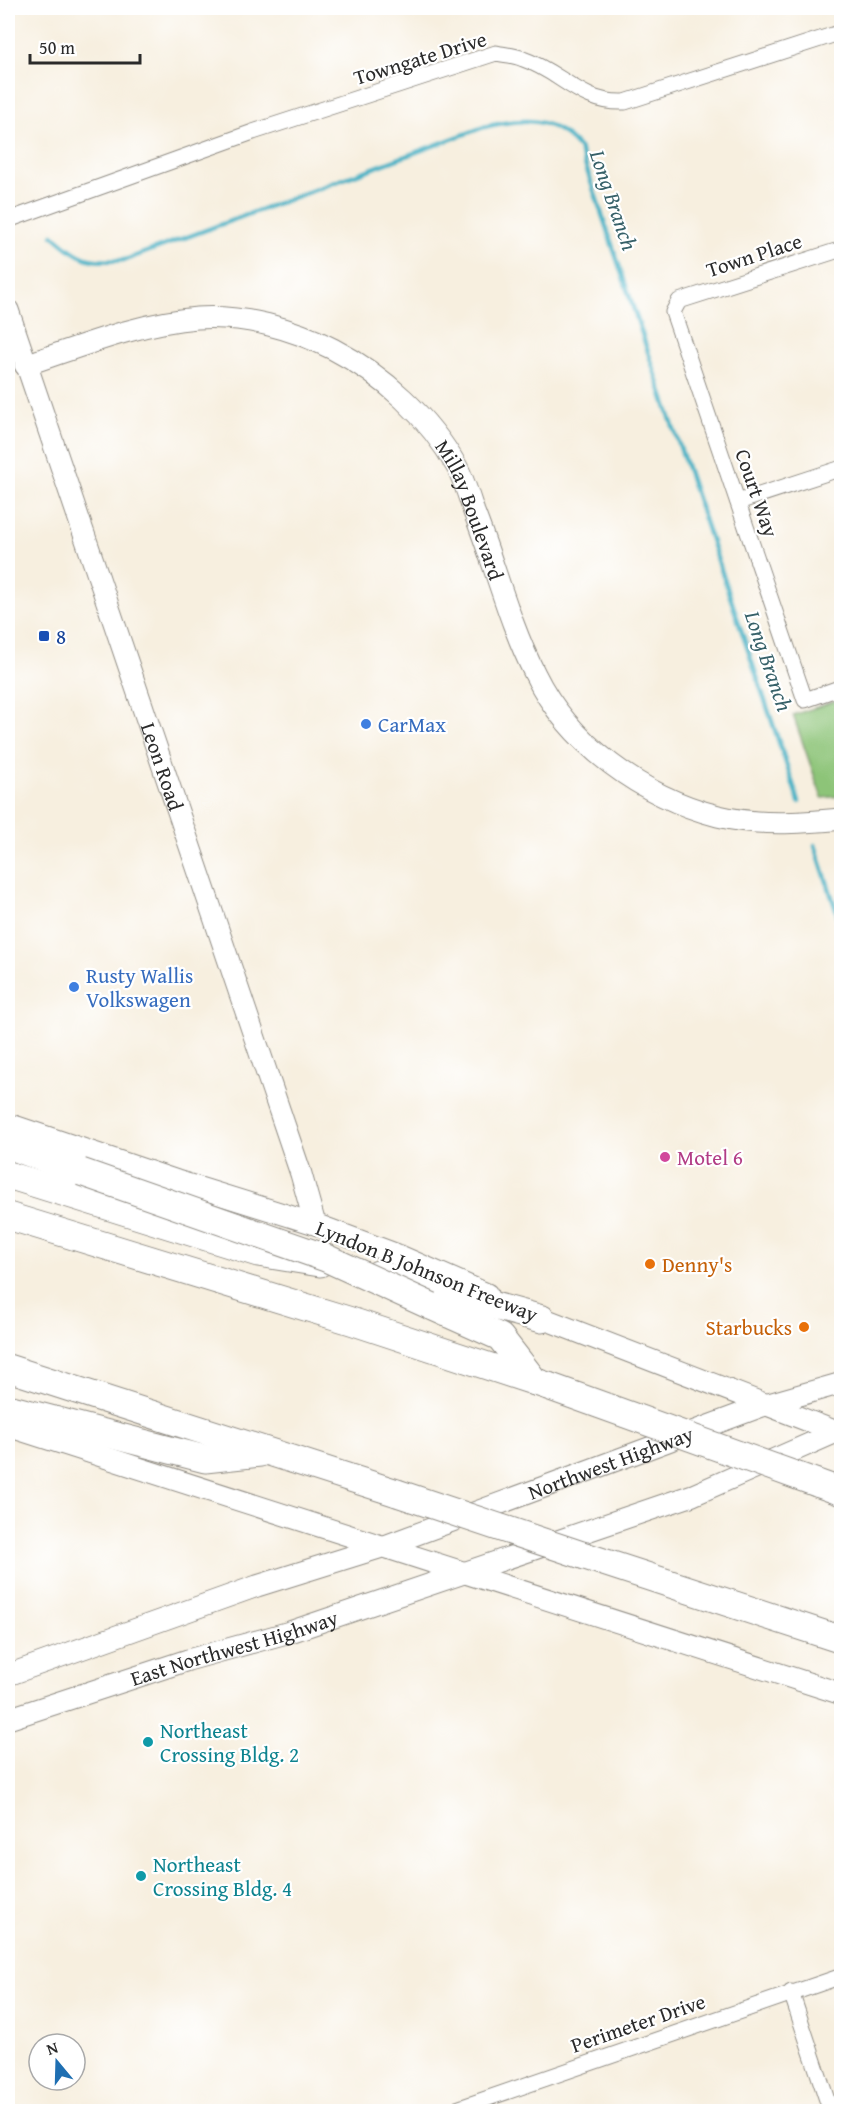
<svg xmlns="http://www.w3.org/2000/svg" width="849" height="2119" font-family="'Gentium Book Plus',serif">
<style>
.green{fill:#8dc478;stroke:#5c7852;stroke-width:1.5}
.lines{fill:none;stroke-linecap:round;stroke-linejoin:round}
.stream{stroke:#48b3c6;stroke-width:4.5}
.street-casing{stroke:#918d85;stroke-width:17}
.secondary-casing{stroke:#918d85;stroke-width:23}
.highway-casing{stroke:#918d85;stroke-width:29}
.street{stroke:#fff;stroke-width:15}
.secondary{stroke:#fff;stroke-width:21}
.highway{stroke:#fff;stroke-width:27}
.highway-bridge-casing{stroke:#918d85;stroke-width:29;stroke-linecap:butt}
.highway-bridge{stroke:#fff;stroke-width:27}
.transit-dot{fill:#1a4fb4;stroke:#fff;stroke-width:2}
.shop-dot{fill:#3f7fe0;stroke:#fff;stroke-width:2}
.hotel-dot{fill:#d1479c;stroke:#fff;stroke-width:2}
.food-dot{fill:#e8710a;stroke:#fff;stroke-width:2}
.culture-dot{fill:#0f9aa8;stroke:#fff;stroke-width:2}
.labels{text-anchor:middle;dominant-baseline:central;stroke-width:4.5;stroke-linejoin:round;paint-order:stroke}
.street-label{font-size:21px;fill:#2b2b2b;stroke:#fff}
.transit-label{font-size:21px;fill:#164399;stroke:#fff;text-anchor:start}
.shop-label{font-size:21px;fill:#366cbe;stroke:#fff;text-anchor:start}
.hotel-label{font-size:21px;fill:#b23c85;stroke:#fff;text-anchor:start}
.food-label{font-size:21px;fill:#c56008;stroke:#fff;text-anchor:start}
.culture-label{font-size:21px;fill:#0d838f;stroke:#fff;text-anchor:start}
.water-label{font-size:22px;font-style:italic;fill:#376169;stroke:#fff}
</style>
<rect width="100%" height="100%" fill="#fff"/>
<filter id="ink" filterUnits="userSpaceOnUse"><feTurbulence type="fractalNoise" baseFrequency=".0167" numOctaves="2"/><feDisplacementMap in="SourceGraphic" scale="12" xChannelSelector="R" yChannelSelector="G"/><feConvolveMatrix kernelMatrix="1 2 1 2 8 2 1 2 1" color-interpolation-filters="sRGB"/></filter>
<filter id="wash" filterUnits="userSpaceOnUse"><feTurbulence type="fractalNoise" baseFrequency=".008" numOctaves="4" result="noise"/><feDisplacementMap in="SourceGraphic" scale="24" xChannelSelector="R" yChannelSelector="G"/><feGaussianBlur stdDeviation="1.35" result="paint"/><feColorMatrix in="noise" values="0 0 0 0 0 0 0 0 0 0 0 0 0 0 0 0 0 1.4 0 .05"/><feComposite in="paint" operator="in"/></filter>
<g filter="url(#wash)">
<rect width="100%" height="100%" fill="#f7efdf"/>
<!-- green -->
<path class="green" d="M841,699V796L822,798L793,715Z"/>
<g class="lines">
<!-- stream -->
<g class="stream">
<path d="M53,235C80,260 89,263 125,260L484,127C526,118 551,115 580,149L799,802"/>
<path d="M815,845L842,928"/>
</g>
</g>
</g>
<g filter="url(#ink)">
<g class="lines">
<defs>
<g id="street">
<path d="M8,220L253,132L496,53C504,55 515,55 523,59C562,72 580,104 625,102L842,32"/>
<path d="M842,249L679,301L673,312L805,700L842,687"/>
<path d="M738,502L842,468"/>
<path d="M791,1992L831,2112"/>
<path d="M448,2112L842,1976"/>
</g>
<g id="secondary">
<path id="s1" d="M8,310L301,1174L315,1224"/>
<path id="s2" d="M25,365C82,346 138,323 197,318C244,315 292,328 333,349C383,375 429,417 457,467C464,480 469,497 474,512C495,565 509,623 535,674C569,744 643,797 718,816C758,826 800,823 842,819"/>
<path d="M8,1124L177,1181L315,1224L398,1255L487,1294"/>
<path d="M529,1313L842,1434"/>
<path d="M8,1426L842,1694"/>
<path id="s3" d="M8,1675L257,1586L382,1547L765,1405L842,1383"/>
<path id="s4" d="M8,1719L188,1660L290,1632L693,1495L841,1430"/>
</g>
<g id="highway">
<path d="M8,1145L81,1172"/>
<path d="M8,1175L258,1253L320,1263"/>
<path d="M8,1216L351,1321L548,1386"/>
<path d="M378,1274L542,1319"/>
<path d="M431,1306L500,1337L535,1382"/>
<path d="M8,1368L397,1493"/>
<path d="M8,1408L205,1459L260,1453"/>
<path d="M817,1483L842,1492"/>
<path d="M585,1556L842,1640"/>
</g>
</defs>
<!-- street casing -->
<use href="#street" class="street-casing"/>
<!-- secondary casing -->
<use href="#secondary" class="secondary-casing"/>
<!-- highway casing -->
<use href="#highway" class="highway-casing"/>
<!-- street -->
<use href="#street" class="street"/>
<!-- secondary -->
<use href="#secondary" class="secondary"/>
<!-- highway -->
<use href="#highway" class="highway"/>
<defs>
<g id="highway-bridge">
<path d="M81,1172L326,1258L431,1306"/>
<path d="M548,1386L817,1483"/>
<path d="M397,1493L585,1556"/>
</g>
</defs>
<!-- highway-bridge casing -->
<use href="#highway-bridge" class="highway-bridge-casing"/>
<!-- highway-bridge -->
<use href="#highway-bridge" class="highway-bridge"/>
</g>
</g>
<!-- markers -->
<rect class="transit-dot" x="38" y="630" width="12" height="12" rx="3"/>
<g class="shop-dot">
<circle cx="366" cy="724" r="6"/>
<circle cx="74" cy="987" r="6"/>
</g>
<circle class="hotel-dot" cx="665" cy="1157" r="6"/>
<g class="food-dot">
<circle cx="650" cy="1264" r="6"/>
<circle cx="804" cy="1327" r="6"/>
</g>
<g class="culture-dot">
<circle cx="148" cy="1742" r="6"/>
<circle cx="141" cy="1876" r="6"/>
</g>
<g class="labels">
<!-- street labels -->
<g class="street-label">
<text transform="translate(420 58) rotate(-17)">Towngate Drive</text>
<text transform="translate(754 255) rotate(-18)">Town Place</text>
<text transform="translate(757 493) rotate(71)">Court Way</text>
<text stroke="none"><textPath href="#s2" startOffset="538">Millay Boulevard</textPath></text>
<text stroke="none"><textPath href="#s1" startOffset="482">Leon Road</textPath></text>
<text transform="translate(427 1271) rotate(22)">Lyndon B Johnson Freeway</text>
<text stroke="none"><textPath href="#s3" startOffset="639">Northwest Highway</textPath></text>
<text stroke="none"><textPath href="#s4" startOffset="237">East Northwest Highway</textPath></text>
<text transform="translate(638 2023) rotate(-19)">Perimeter Drive</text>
</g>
<!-- transit labels -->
<g class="transit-label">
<text x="56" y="636">8</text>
</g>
<!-- shop labels -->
<g class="shop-label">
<text x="378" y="724">CarMax</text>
<text x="86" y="975">Rusty Wallis<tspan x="86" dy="24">Volkswagen</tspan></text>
</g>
<!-- hotel labels -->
<g class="hotel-label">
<text x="677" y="1157">Motel 6</text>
</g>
<!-- food labels -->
<g class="food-label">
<text x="662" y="1264">Denny's</text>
<text x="792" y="1327" text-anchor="end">Starbucks</text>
</g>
<!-- culture labels -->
<g class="culture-label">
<text x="160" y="1730">Northeast<tspan x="160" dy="24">Crossing Bldg. 2</tspan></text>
<text x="153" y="1864">Northeast<tspan x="153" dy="24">Crossing Bldg. 4</tspan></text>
</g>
<!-- water labels -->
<g class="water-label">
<text transform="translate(614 200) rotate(71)">Long Branch</text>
<text transform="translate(769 661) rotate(71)">Long Branch</text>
</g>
</g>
<!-- margin -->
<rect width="849" height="2119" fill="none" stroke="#fff" stroke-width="30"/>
<!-- north arrow -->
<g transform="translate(57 2062) rotate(341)"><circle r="28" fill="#ffffff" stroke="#aaaaaa" stroke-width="1.5"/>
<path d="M0-4.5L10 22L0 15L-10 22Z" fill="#1f6fb2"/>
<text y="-9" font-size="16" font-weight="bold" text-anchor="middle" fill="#2b2b2b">N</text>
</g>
<!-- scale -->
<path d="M30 54v9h110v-9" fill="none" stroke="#2b2b2b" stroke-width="3"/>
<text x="39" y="54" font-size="18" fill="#2b2b2b" stroke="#ffffff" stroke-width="4.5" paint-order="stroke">50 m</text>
</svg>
